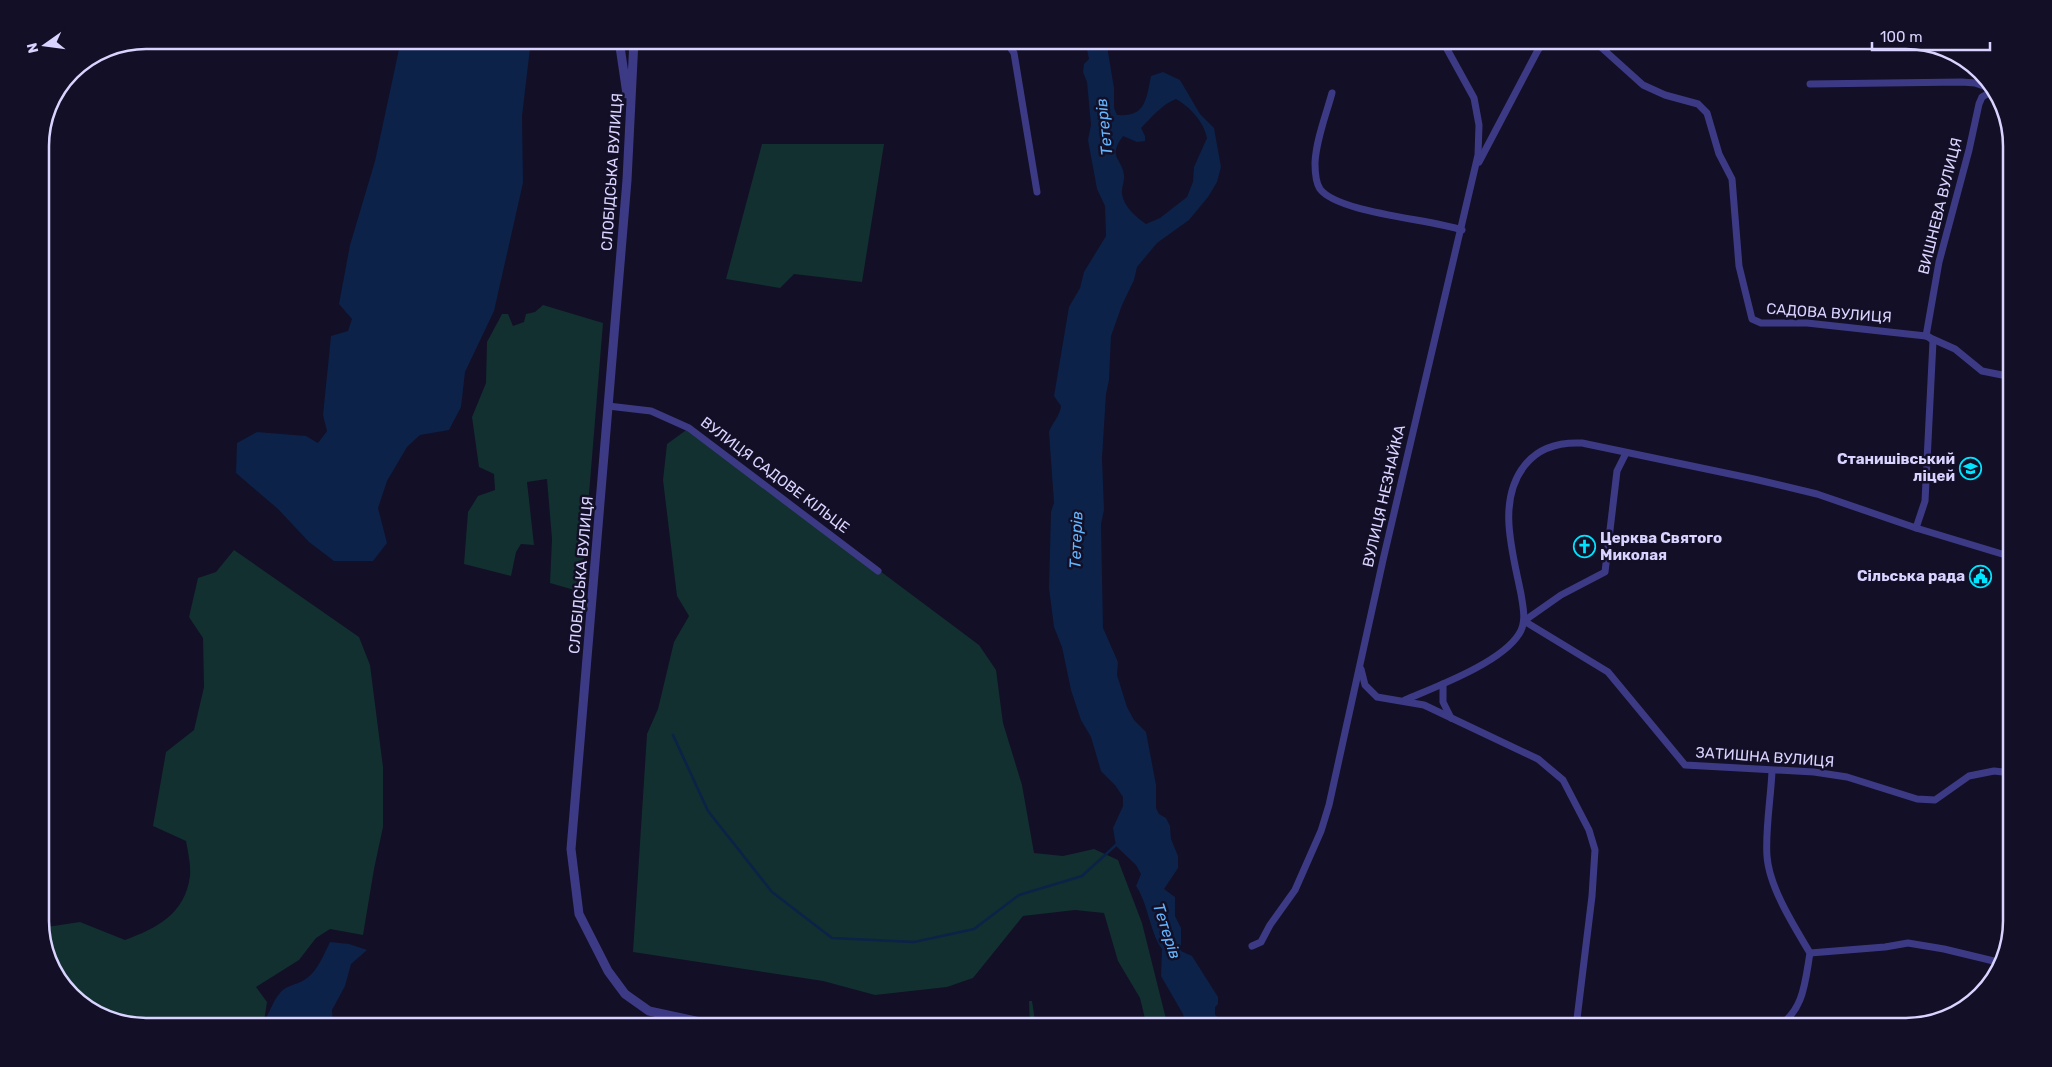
<svg xmlns="http://www.w3.org/2000/svg" width="2052" height="1067" font-family="Rubik,sans-serif">
<style>
.green{fill:#12302f}
.water{fill:#0c2248;fill-rule:evenodd}
.lines{fill:none;stroke-linecap:round;stroke-linejoin:round}
.stream{stroke:#0c2248;stroke-width:2.5}
.minor{stroke:#3d3a85;stroke-width:7}
.tertiary{stroke:#3d3a85;stroke-width:9}
.labels{text-anchor:middle;dominant-baseline:central;stroke-width:5;stroke-linejoin:round;paint-order:stroke}
.street-label{font-size:15px;fill:#d9d4ff;stroke:#130f26}
.poi-label{font-size:15px;font-weight:bold;fill:#d9d4ff;stroke:#130f26;text-anchor:end}
.water-label{font-size:16px;font-style:italic;fill:#62b6ff;stroke:#130f26}
.rim{fill:none;stroke:#d9d4ff;stroke-width:2.5}
</style>
<rect width="100%" height="100%" fill="#130f26"/>
<!-- green -->
<g class="green">
<path d="M762,144H884L862,282L794,274L780,288L726,279Z"/>
<path d="M543,305L603,323L581,592L550,583L552,539L547,479L527,482L534,545L521,544L516,552L511,576L464,564L468,512L478,496L495,490L494,474L479,467L472,417L486,383L487,342L502,314H508L513,326L524,322L526,314L535,312Z"/>
<path d="M689,428L979,645L996,670L1003,723L1022,785L1034,853L1063,856L1094,849L1118,860L1142,923L1168,1027H1147L1140,998L1118,961L1104,913L1075,910L1023,916L973,978L947,987L875,995L823,981L633,952L647,734L658,709L674,642L689,616L677,596L663,480L667,444Z"/>
<path d="M234,550L359,637L370,665L383,767V827L374,869L363,935L330,929L316,938L299,960L256,987L267,1002L264,1022L256,1027H146L99,1016L58,980L40,928L80,922L125,940C157,928 185,914 190,876C191,865 188,852 186,841L153,826L166,752L194,730L204,687L203,638L189,617L198,578L216,572Z"/>
<path d="M1029,1001H1032L1036,1027H1030Z"/>
</g>
<!-- water -->
<g class="water">
<path d="M401,40H531L522,116L523,183L494,311L465,372L461,407L449,430L420,435L407,447L387,481L378,508L387,543L373,561H334L309,542L278,509L236,473L237,443L257,432L306,436L318,443L327,431L323,415L331,336L348,331L352,319L339,304L350,245L375,161Z"/>
<path d="M1085,40H1106L1114,88V108L1117,115C1146,117 1146,100 1151,76L1163,72L1180,80L1200,114L1214,128L1221,167L1217,182L1208,197L1189,220L1157,243L1137,267L1134,280L1122,305L1111,336L1109,380L1106,394L1102,458L1104,510L1101,524L1103,628L1118,662L1117,675L1127,707L1134,720L1146,732L1156,785V808L1159,814L1166,818L1170,826L1171,839L1178,856V868L1164,889L1175,897V916L1181,928V951L1192,956L1218,997V1004L1215,1007V1015L1231,1027H1186L1183,1014L1161,976L1162,949C1150,933 1148,903 1136,886L1141,874L1136,865L1116,846L1113,828L1123,806V797L1115,785L1101,771L1091,737L1081,720L1071,690L1062,647L1054,627L1049,588L1051,512L1054,503L1049,432C1052,423 1060,416 1061,406L1054,396L1069,307L1080,288L1084,272L1106,236L1105,206L1097,189L1088,140L1091,125L1087,82L1083,72L1084,64L1089,59ZM1176,99C1190,107 1204,122 1207,138L1194,167L1193,182L1187,197L1160,218L1146,224C1136,217 1124,207 1122,194C1121,188 1125,181 1124,175C1122,158 1107,158 1123,136L1137,142L1145,141V136L1141,128C1152,117 1161,105 1176,99Z"/>
<path d="M330,942L349,944L367,950L351,964L345,986L332,1010L333,1027H256C270,1019 270,1004 280,993C287,984 299,985 307,978C318,970 324,954 330,942Z"/>
</g>
<g class="lines">
<!-- stream -->
<path class="stream" d="M673,735L708,811L772,892L832,938L914,942L974,929L1019,895L1082,876L1117,844"/>
<!-- minor -->
<g class="minor">
<path d="M1005,40L1014,53L1037,192"/>
<path d="M1593,40L1643,85L1665,95L1698,104L1707,113L1719,154L1732,179L1739,266L1752,319L1761,323H1807L1926,336L1955,349L1982,371L2012,377"/>
<path d="M1810,84L1962,82L1975,83L1995,90"/>
<path d="M1332,93C1326,115 1316,140 1315,163C1315,170 1316,183 1320,189C1338,213 1430,219 1462,230"/>
<path d="M1479,162L1538,50L1546,40"/>
<path d="M1926,336L1939,262L1969,150L1979,104L1982,97L1994,90"/>
<path d="M608,406L651,411L689,428L878,571"/>
<path d="M1626,453L1617,471L1605,572L1561,595L1524,621L1608,672L1685,765L1814,772L1847,777L1917,799L1935,800L1969,776L1994,771L2012,773"/>
<path d="M1916,528L1925,501L1933,341L1929,337"/>
<path d="M1361,669L1365,685L1377,697L1424,705L1538,759L1563,780L1589,830L1595,850L1592,896L1576,1027"/>
<path d="M1443,684V702L1451,718"/>
<path d="M1405,700C1435,687 1501,663 1519,634C1527,622 1523,607 1521,594C1513,553 1496,501 1525,465C1539,447 1560,442 1582,443L1754,479L1817,494L1916,528L2012,557"/>
<path d="M1772,771C1771,796 1765,832 1767,856C1769,887 1794,926 1810,953C1805,982 1804,1011 1777,1027"/>
<path d="M1252,946L1261,942L1270,925L1295,890L1321,831L1329,805L1383,560L1478,155L1479,125L1474,98L1442,40"/>
<path d="M1810,953L1885,947L1908,943L1944,949L2002,963"/>
</g>
<!-- tertiary -->
<g class="tertiary">
<path d="M619,40L627,94"/>
<path d="M634,40L627,180L571,849L579,914L608,971L625,994L649,1011L724,1027"/>
</g>
</g>
<!-- icons -->
<defs>
<symbol id="school-ring" viewBox="-11 -11 22 22"><circle r="9.5" fill="#130f26" stroke="#00e5ff" stroke-width="1.5"/><path d="M0-5L7-2L0 1L-7-2ZM-4 1L0 2.5L4 1V4Q0 6-4 4Z" fill="#00e5ff"/></symbol>
<symbol id="church-ring" viewBox="-11 -11 22 22"><circle r="9.5" fill="#130f26" stroke="#00e5ff" stroke-width="1.5"/><path d="M-1.2-6h2.4v3.5h3.3v2.4h-3.3V6h-2.4V-.1h-3.3v-2.4h3.3Z" fill="#00e5ff"/></symbol>
<symbol id="civic-ring" viewBox="-11 -11 22 22"><circle r="9.5" fill="#130f26" stroke="#00e5ff" stroke-width="1.5"/><path d="M-.6-6.5H3V-4.5H.6V-3L4-1V1h2V6H-6V1h2V-1L-.6-3ZM-1.2 2.5V6h2.4V2.5Z" fill="#00e5ff"/></symbol>
</defs>
<g fill-rule="evenodd">
<use href="#school-ring" x="1958" y="456" width="25" height="25"/>
<use href="#church-ring" x="1572" y="534" width="25" height="25"/>
<use href="#civic-ring" x="1968" y="564" width="25" height="25"/>
</g>
<g class="labels">
<!-- street labels -->
<g class="street-label">
<text transform="translate(612 172) rotate(-86)">СЛОБІДСЬКА ВУЛИЦЯ</text>
<text transform="translate(1940 206) rotate(-76)">ВИШНЕВА ВУЛИЦЯ</text>
<text transform="translate(1829 313) rotate(4)">САДОВА ВУЛИЦЯ</text>
<text transform="translate(775 475) rotate(37)">ВУЛИЦЯ САДОВЕ КІЛЬЦЕ</text>
<text transform="translate(1384 496) rotate(-77)">ВУЛИЦЯ НЕЗНАЙКА</text>
<text transform="translate(581 575) rotate(-85)">СЛОБІДСЬКА ВУЛИЦЯ</text>
<text transform="translate(1765 757) rotate(4)">ЗАТИШНА ВУЛИЦЯ</text>
</g>
<!-- poi labels -->
<g class="poi-label">
<text x="1955" y="459">Станишівський<tspan x="1955" dy="17">ліцей</tspan></text>
<text x="1600" y="538" text-anchor="start">Церква Святого<tspan x="1600" dy="17">Миколая</tspan></text>
<text x="1965" y="576">Сільська рада</text>
</g>
<!-- water labels -->
<g class="water-label">
<text transform="translate(1104 127) rotate(-96)">Тетерів</text>
<text transform="translate(1076 540) rotate(-88)">Тетерів</text>
<text transform="translate(1167 931) rotate(72)">Тетерів</text>
</g>
</g>
<!-- crop -->
<path d="M0 0H2052V1067H0ZM146 49H1906A97 97 0 0 1 2003 146V921A97 97 0 0 1 1906 1018H146A97 97 0 0 1 49 921V146A97 97 0 0 1 146 49Z" fill="#130f26" fill-rule="evenodd"/>
<path class="rim" d="M146 49H1906A97 97 0 0 1 2003 146V921A97 97 0 0 1 1906 1018H146A97 97 0 0 1 49 921V146A97 97 0 0 1 146 49Z"/>
<!-- north arrow -->
<g transform="translate(45 45) rotate(256)" stroke="#130f26" stroke-width="4" paint-order="stroke">
<path d="M0-4L9 19L0 12L-9 19Z" fill="#d9d4ff"/>
<text y="-8" font-size="14" font-weight="bold" text-anchor="middle" fill="#d9d4ff">N</text>
</g>
<!-- scale -->
<path d="M1872 42v8h118v-8" fill="none" stroke="#d9d4ff" stroke-width="2.5"/>
<text x="1880" y="42" font-size="15" fill="#d9d4ff" stroke="#130f26" stroke-width="4" paint-order="stroke">100 m</text>
</svg>
